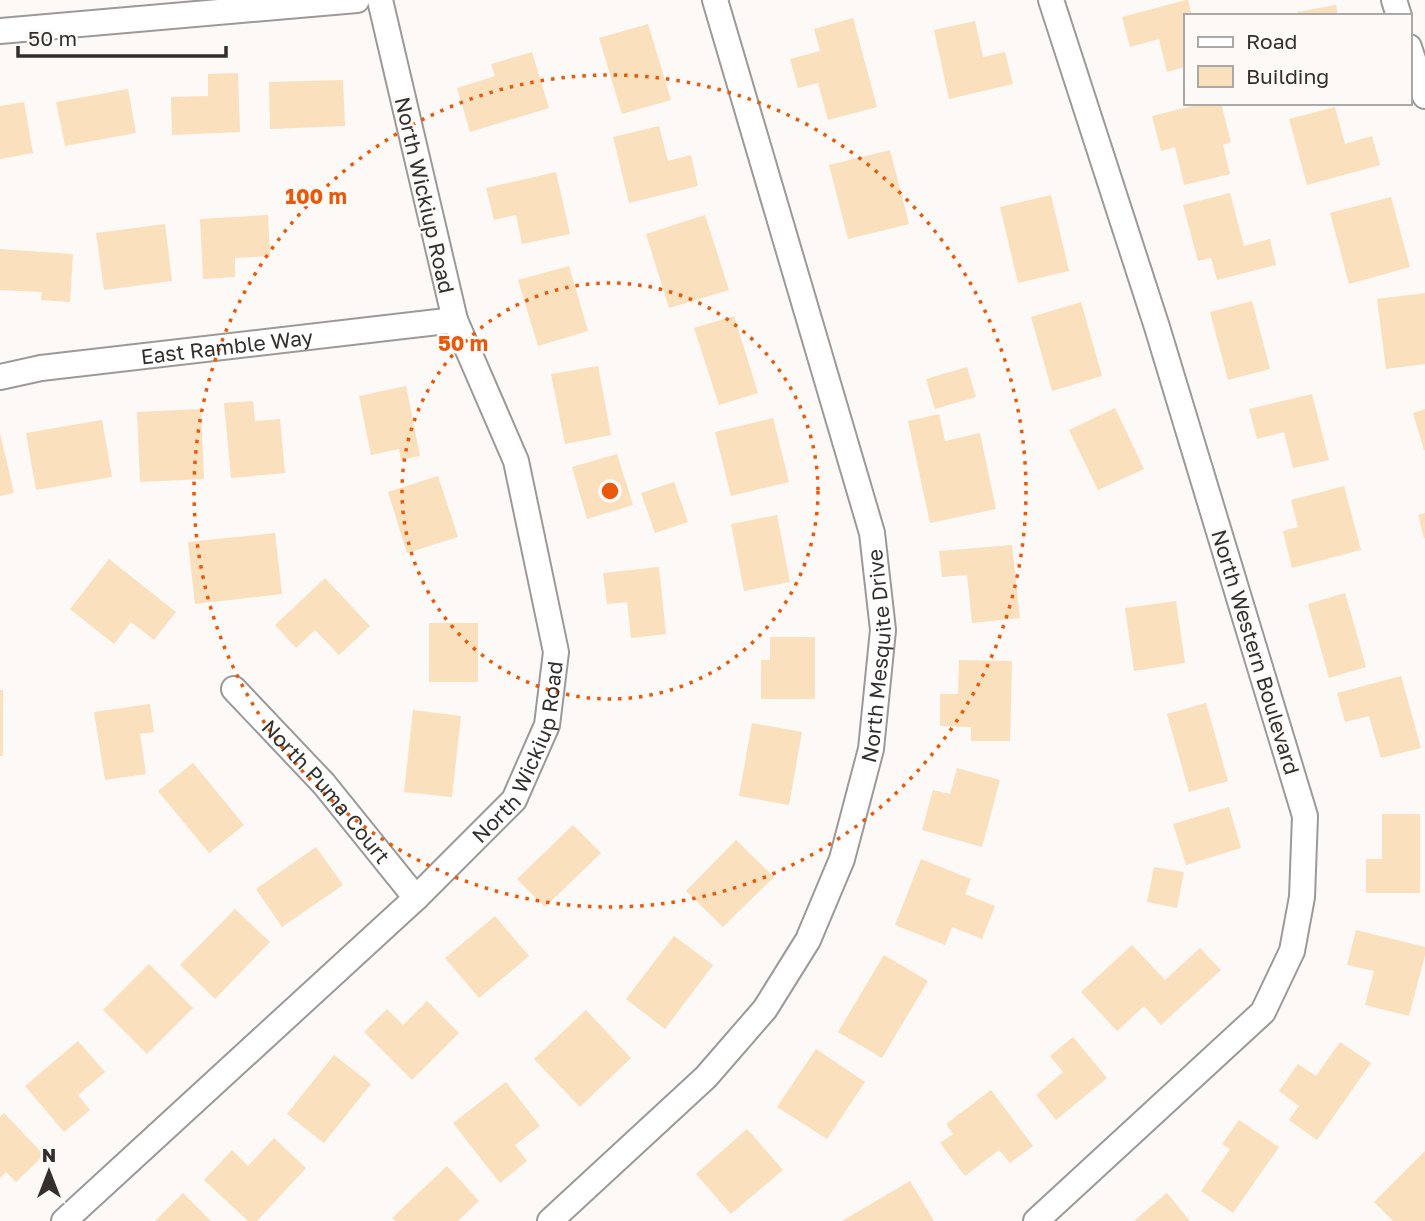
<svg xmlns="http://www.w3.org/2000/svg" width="1425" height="1221" font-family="'Golos Text',sans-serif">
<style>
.building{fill:#fae0bc}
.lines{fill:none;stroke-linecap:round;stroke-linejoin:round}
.street-casing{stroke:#9c9998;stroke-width:28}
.street{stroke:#fff;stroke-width:24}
.ring{fill:none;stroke:#e8590c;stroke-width:3.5;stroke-dasharray:3.5 7}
.labels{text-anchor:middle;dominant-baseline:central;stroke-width:5;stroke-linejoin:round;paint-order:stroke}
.street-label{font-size:21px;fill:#31302f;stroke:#fcf9f7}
.centre{fill:#e8590c;stroke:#fcf9f7;stroke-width:3.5}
.ring-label{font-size:21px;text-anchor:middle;font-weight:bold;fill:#e8590c;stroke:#fcf9f7;stroke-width:5;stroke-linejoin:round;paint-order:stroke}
</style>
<rect width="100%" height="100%" fill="#fcf9f7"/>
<!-- building -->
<g class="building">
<path d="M1186,0H1188L1192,16H1185V67L1167,72L1159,39L1130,47L1122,17Z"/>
<path d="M1336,5L1338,16H1298L1297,12Z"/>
<path d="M853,18L877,107L828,120L818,83L798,88L790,59L820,51L814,29Z"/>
<path d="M975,21L983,57L1005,52L1013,84L949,99L934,30Z"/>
<path d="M648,24L671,100L622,114L599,38Z"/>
<path d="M532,52L549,108L470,132L457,88L495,76L491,64Z"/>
<path d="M238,73L240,132L172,135L171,97L208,96V74Z"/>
<path d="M343,80L345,126L270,129L269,82Z"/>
<path d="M128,89L136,133L65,146L56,102Z"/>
<path d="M24,102L33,153L0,159V106Z"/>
<path d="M1205,103H1221L1231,142L1223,145L1230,174L1184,185L1175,147L1161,151L1152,116Z"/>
<path d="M1335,107L1345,144L1372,136L1380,165L1307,185L1289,119Z"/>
<path d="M659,126L668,161L691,155L698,186L629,203L613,137Z"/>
<path d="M890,150L909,224L848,239L829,165Z"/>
<path d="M556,172L570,234L522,244L516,215L494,220L486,188Z"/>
<path d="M1230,193L1244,246L1270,239L1276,265L1217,280L1211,258L1198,261L1183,205Z"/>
<path d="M1051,195L1069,271L1018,283L1000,207Z"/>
<path d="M1391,197L1410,267L1349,284L1330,213Z"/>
<path d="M268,215L270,256L235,258V277L203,279L200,219Z"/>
<path d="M705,215L729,290L669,308L646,234Z"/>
<path d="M165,224L172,281L104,290L96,233Z"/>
<path d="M0,249L73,254L70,302L41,300L42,292L0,290Z"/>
<path d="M569,266L588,331L538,346L518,280Z"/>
<path d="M1425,293V364L1386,369L1377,299Z"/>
<path d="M1252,301L1270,369L1228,380L1210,312Z"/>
<path d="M1081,302L1102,376L1052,391L1031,317Z"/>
<path d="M734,316L758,393L719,405L694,328Z"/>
<path d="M598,366L611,435L565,444L551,374Z"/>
<path d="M967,367L976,397L935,409L926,379Z"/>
<path d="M406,386L420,456L401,460L399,449L371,455L359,396Z"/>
<path d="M1312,394L1329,460L1293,468L1284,432L1257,439L1249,409Z"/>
<path d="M253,401L255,421L280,419L285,473L231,478L224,403Z"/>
<path d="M1115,408L1144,469L1098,490L1069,430Z"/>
<path d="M201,409L204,479L140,482L137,412Z"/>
<path d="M1425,409V450H1424L1413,413Z"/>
<path d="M939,414L945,441L980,433L996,509L930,523L908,421Z"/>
<path d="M773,418L789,482L731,496L715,432Z"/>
<path d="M102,420L112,477L36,490L26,433Z"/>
<path d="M0,433L14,493L0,496Z"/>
<path d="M617,454L633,505L587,519L572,467Z"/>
<path d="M438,476L458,537L407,553L388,492Z"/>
<path d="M674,482L688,522L655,533L641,493Z"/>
<path d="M1344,486L1361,550L1292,568L1283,531L1298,527L1291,500Z"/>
<path d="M1425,513V538H1424L1418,515Z"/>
<path d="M777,515L790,582L744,591L731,524Z"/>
<path d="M275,533L282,594L195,604L188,542Z"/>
<path d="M1012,545L1020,618L972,623L967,575L942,577L939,551Z"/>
<path d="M109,559L176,612L154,640L131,622L114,644L70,609Z"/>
<path d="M659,567L666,634L631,638L627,602L607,604L603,573Z"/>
<path d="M325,578L370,626L339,655L315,630L296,648L275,625Z"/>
<path d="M1345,593L1366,667L1329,678L1308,604Z"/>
<path d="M1176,601L1185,663L1134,671L1125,608Z"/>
<rect x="429" y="623" width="49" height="59"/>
<path d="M770,637H815V699H761V660H770Z"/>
<path d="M959,660L1012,661L1010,741H971V727L940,726V694H958Z"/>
<path d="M1401,676L1421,748L1381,758L1369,716L1345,722L1337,693Z"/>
<rect x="0" y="690" width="3" height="66"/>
<path d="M1206,703L1228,781L1189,792L1167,714Z"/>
<path d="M150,704L154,732L140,734L146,774L105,780L94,712Z"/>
<path d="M413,710L461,716L452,797L404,792Z"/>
<path d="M752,723L802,732L789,805L739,796Z"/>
<path d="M193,763L244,825L209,853L158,791Z"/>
<path d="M957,768L1000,780L982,847L922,830L933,790L950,794Z"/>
<path d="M1229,807L1241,848L1186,865L1173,824Z"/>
<path d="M1382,814H1420V893H1366V859H1382Z"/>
<path d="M573,825L601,853L545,907L517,879Z"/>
<path d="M736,840L774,877L723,927L686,891Z"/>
<path d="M316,847L343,885L282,927L256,889Z"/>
<path d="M921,859L971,879L965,894L995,906L982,939L952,927L945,945L895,925Z"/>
<path d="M1154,867L1184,872L1177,908L1147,902Z"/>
<path d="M235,909L270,942L215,999L180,965Z"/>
<path d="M495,916L529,956L479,998L445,958Z"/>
<path d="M1356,930L1425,947V955L1409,1016L1365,1005L1374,971L1347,965Z"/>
<path d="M674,936L713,965L665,1029L626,999Z"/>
<path d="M1132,945L1165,980L1200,948L1221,970L1161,1025L1144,1006L1117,1031L1081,992Z"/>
<path d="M884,955L928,981L882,1058L838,1032Z"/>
<path d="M149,964L193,1008L147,1054L103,1010Z"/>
<path d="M427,1001L459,1033L412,1080L364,1032L387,1009L403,1025Z"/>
<path d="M586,1010L631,1058L580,1107L534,1059Z"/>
<path d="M1073,1037L1107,1078L1056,1120L1036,1095L1063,1072L1050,1056Z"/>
<path d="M78,1041L105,1072L78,1095L90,1110L64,1132L25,1086Z"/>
<path d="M1340,1042L1371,1063L1317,1140L1289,1120L1299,1106L1279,1091L1298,1064L1316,1076Z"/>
<path d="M816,1049L865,1082L827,1139L777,1107Z"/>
<path d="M334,1055L371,1084L324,1143L287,1114Z"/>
<path d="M506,1082L540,1126L515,1145L527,1161L500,1183L453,1123Z"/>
<path d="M991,1090L1033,1146L1010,1163L999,1150L965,1176L940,1143L953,1134L946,1124Z"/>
<path d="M4,1113L44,1155L16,1182L6,1172L0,1178V1117Z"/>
<path d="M1239,1120L1279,1147L1233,1213L1201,1191L1230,1149L1222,1144Z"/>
<path d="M747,1129L783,1170L731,1214L696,1174Z"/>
<path d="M274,1138L306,1168L257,1221H248L204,1180L232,1150L248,1166Z"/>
<path d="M1425,1151V1221H1393L1374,1202Z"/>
<path d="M447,1166L479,1201L458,1221H395L392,1218Z"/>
<path d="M910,1181L934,1221H842Z"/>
<path d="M183,1193L211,1221H155Z"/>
<path d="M1167,1193L1190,1221H1134Z"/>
</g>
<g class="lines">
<defs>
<g id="street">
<path d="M1394,0L1399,16"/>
<path d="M0,31L357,0"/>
<path d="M1409,47L1425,96"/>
<path id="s1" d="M0,377L41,368L455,320"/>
<path id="s2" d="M234,689L324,784L416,898"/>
<path id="s3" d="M64,1221L416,898L514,800L547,725L556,652L516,461L455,320L380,0"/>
<path id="s4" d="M550,1221L706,1077L765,1009L808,940L842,859L871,749L883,630L872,533L715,0"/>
<path d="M1036,1221L1263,1012L1292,951L1302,897L1305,816L1157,327L1051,0"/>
</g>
</defs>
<!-- street casing -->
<use href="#street" class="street-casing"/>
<!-- street -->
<use href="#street" class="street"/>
</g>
<!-- distance rings -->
<g class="ring">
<circle cx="610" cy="491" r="208"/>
<circle cx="610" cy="491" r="416"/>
</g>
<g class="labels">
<!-- street labels -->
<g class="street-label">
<text transform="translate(425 195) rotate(77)">North Wickiup Road</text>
<text stroke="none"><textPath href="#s1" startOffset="229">East Ramble Way</textPath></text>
<text transform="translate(1256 652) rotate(73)">North Western Boulevard</text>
<text stroke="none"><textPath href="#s4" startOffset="679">North Mesquite Drive</textPath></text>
<text stroke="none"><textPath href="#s3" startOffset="662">North Wickiup Road</textPath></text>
<text stroke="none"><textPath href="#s2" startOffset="138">North Puma Court</textPath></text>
</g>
</g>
<circle cx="610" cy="491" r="10" class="centre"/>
<g class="ring-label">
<text x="316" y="204">100 m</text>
<text x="463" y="351">50 m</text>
</g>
<!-- legend -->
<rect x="1184" y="14" width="228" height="91" fill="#fcf9f7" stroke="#aba9a7" stroke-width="2"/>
<rect x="1198" y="37" width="35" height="10" fill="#ffffff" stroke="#aba9a7" stroke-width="2"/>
<text x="1246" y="49" font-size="21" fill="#31302f">Road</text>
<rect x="1198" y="66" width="35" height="21" fill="#fae0bc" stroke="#aba9a7" stroke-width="2"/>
<text x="1246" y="84" font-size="21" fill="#31302f">Building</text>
<!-- north arrow -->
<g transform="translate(49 1172)" stroke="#fcf9f7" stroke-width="5" paint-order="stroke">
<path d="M0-5L12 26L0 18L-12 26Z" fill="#31302f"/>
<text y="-10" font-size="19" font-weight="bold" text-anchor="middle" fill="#31302f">N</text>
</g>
<!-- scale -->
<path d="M18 46v10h208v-10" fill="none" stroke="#31302f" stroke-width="3.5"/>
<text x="28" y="46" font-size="21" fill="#31302f" stroke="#fcf9f7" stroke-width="5" paint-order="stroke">50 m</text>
</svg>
